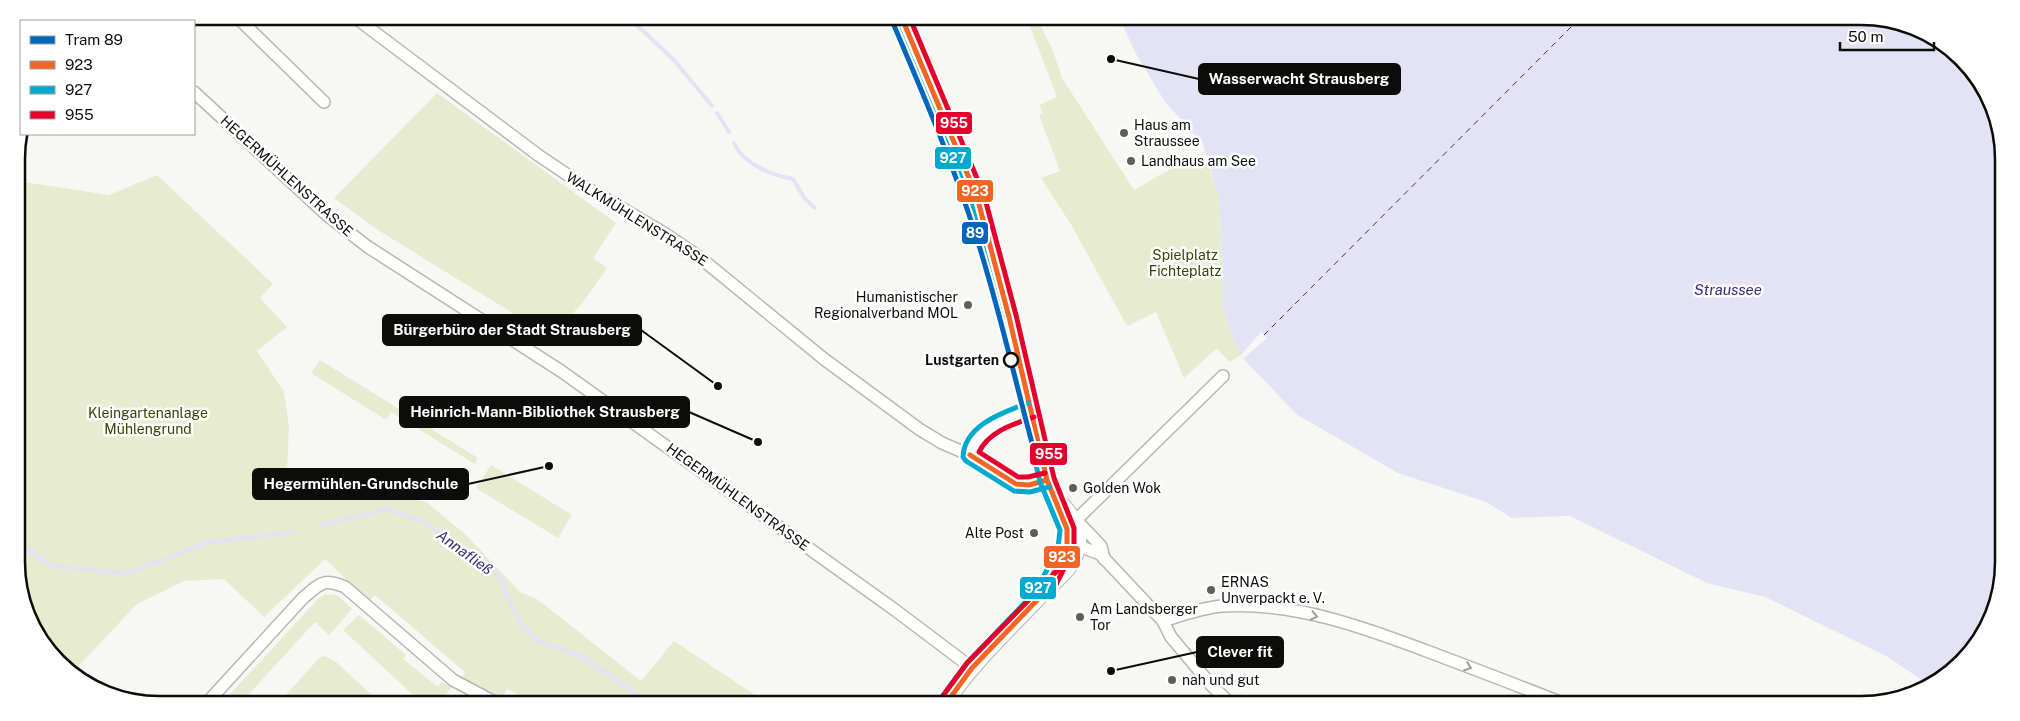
<svg xmlns="http://www.w3.org/2000/svg" width="2020" height="721" font-family="'Public Sans',sans-serif">
<style>
.green{fill:#e7ebcf}
.water{fill:#e3e3f5}
.pier{fill:#f7f8f4}
.lines{fill:none;stroke-linecap:round;stroke-linejoin:round}
.stream{stroke:#e3e3f5;stroke-width:4}
.ferry{stroke:#3a2a77;stroke-width:1;stroke-dasharray:6 5;stroke-linecap:butt}
.minor-casing{stroke:#b7b8b5;stroke-width:14}
.tertiary-casing{stroke:#b7b8b5;stroke-width:16}
.minor{stroke:#fefefd;stroke-width:11}
.tertiary{stroke:#fefefd;stroke-width:14}
.bus-1-casing{stroke:#fff;stroke-width:9}
.bus-2-casing{stroke:#fff;stroke-width:9}
.bus-3-casing{stroke:#fff;stroke-width:9}
.bus-1{stroke:#f26522;stroke-width:5}
.bus-2{stroke:#00a9ce;stroke-width:5}
.bus-3{stroke:#e4002b;stroke-width:5}
.tram-1-casing{stroke:#fff;stroke-width:9}
.tram-1{stroke:#0065bd;stroke-width:5}
.oneway{stroke:#9d9d9c}
.poi-dot{fill:#5e5f5c;stroke:#fff;stroke-width:2}
.stop-dot{fill:#fff;stroke:#0c0c0a;stroke-width:2.5}
.labels{text-anchor:middle;dominant-baseline:central;stroke-width:5;stroke-linejoin:round;paint-order:stroke}
.poi-label{font-size:14px;fill:#0c0c0a;stroke:#fff;text-anchor:start}
.street-label{font-size:14px;fill:#0c0c0a;stroke:#fff}
.park-label{font-size:14px;fill:#3c3f05;stroke:#fff}
.stop-label{font-size:14px;font-weight:bold;fill:#0c0c0a;stroke:#fff;text-anchor:end}
.water-label{font-size:15px;font-style:italic;fill:#3a2a77;stroke:#fff}
.rim{fill:none;stroke:#0c0c0a;stroke-width:2.5}
.leader{fill:none;stroke:#0c0c0a;stroke-width:2}
.callout-dot{fill:#0c0c0a;stroke:#fff;stroke-width:2}
.callout{fill:#0c0c0a;stroke:#0c0c0a;stroke-width:2}
.callout-label{font-size:15px;text-anchor:middle;font-weight:bold;fill:#fff}
.line-badge{stroke:#fff;stroke-width:2}
.badge-label{font-size:14px;text-anchor:middle;font-weight:bold;fill:#fff}
</style>
<rect width="100%" height="100%" fill="#f7f8f4"/>
<!-- green -->
<g class="green">
<path d="M1026,16H1036L1053,51L1062,78L1134,190L1174,167L1208,163L1219,198L1223,265V310L1235,344L1241,355L1229,362L1217,348L1184,378L1156,312L1127,326L1072,226L1041,178L1060,171L1039,115L1043,113L1039,105L1057,97Z"/>
<path d="M437,93L616,223L593,258L607,268L580,306L550,336L381,232L334,198Z"/>
<path d="M157,175L273,284L260,298L287,327L257,351L284,392L289,427L287,473L426,502L466,535L520,592L537,599L641,681L674,641L770,705H538L507,689L502,699L462,678L465,672L375,595L369,601L325,559L264,617L224,579L184,581L137,604L74,671L52,656L19,589L17,181L109,195Z"/>
<path d="M320,360L478,458L475,464L391,412L386,420L311,373Z"/>
<path d="M491,465L572,515L558,538L476,488Z"/>
<path d="M325,594L337,595L352,609L329,635L315,622L239,705H220L319,598Z"/>
<path d="M359,615L406,655L403,659L438,687L442,682L452,687L443,698L453,705H424L343,630Z"/>
<path d="M325,656L336,662L382,705H277L320,657Z"/>
</g>
<!-- water -->
<path class="water" d="M1101,16H1861L1906,24L1968,65L2002,140L2004,562L1996,607L1948,675L1926,683L1888,657L1765,597L1707,583L1570,516L1512,518L1486,502L1398,473L1296,414L1242,357L1235,344L1223,310V265L1219,198L1203,144L1165,102L1135,52L1123,26L1114,27Z"/>
<!-- pier -->
<path class="pier" d="M1261,332L1267,338L1244,358L1241,355Z"/>
<g class="lines">
<!-- stream -->
<g class="stream">
<path d="M627,16L674,60L712,106"/>
<path d="M717,113L729,132"/>
<path d="M734,143C743,164 772,175 793,179L805,199L815,208"/>
<path d="M319,526L387,509L424,522L494,569L502,582L508,600L521,623L538,641L583,657L652,705"/>
<path d="M19,543L50,565L77,569L128,573L206,543L293,532"/>
</g>
<!-- ferry -->
<path class="ferry" d="M1264,335L1582,16"/>
<defs>
<g id="minor">
<path d="M236,16L324,102"/>
<path d="M353,16L538,155L584,186L664,233L698,256L824,359L919,429L942,443L970,455L1016,484L1029,485L1047,480"/>
<path d="M192,21L197,16"/>
<path d="M194,92L328,216L368,247L561,371L895,610L972,668"/>
<path d="M970,455C976,428 1008,419 1031,410"/>
<path d="M1077,521L1101,546L1104,559"/>
<path d="M1069,527L1223,376"/>
<path d="M1079,546L1100,554L1163,621L1171,637L1212,686L1232,705"/>
<path d="M1163,621C1182,615 1201,608 1222,606C1293,601 1366,628 1432,653C1477,670 1522,687 1567,705"/>
<path d="M205,705L303,598C321,583 323,578 345,587L453,680L500,705"/>
</g>
<g id="tertiary">
<path d="M901,16L977,197L1009,317L1047,480L1067,529L1079,546"/>
<path d="M1047,583C1058,561 1067,556 1067,529"/>
<path d="M945,705C971,665 1007,632 1039,598C1054,581 1074,571 1078,547C1083,525 1072,516 1059,500"/>
</g>
</defs>
<!-- minor casing -->
<use href="#minor" class="minor-casing"/>
<!-- tertiary casing -->
<use href="#tertiary" class="tertiary-casing"/>
<!-- minor -->
<use href="#minor" class="minor"/>
<!-- tertiary -->
<use href="#tertiary" class="tertiary"/>
<defs>
<g id="bus-1">
<path d="M901,16L977,197L1009,317L1047,480L1067,529V545L1065,551L1042,595L972,668L945,705"/>
<path d="M970,455L1016,484L1029,485L1047,480"/>
</g>
<g id="bus-2">
<path d="M894,19L970,199L1002,319L1040,482L1060,530L1058,548L1036,591L967,663L939,701"/>
<path d="M1028,403C1004,412 964,425 963,457L966,461L1014,491L1030,492L1049,487"/>
</g>
<g id="bus-3">
<path d="M909,16L984,195L1016,315L1054,478L1074,528V546L1072,553L1049,598"/>
<path d="M1034,417C1014,424 989,431 979,452L1018,477H1028L1045,473"/>
<path d="M939,701L967,663L1063,565"/>
</g>
</defs>
<!-- bus-1 casing -->
<use href="#bus-1" class="bus-1-casing"/>
<!-- bus-2 casing -->
<use href="#bus-2" class="bus-2-casing"/>
<!-- bus-3 casing -->
<use href="#bus-3" class="bus-3-casing"/>
<!-- bus-1 -->
<use href="#bus-1" class="bus-1"/>
<!-- bus-2 -->
<use href="#bus-2" class="bus-2"/>
<!-- bus-3 -->
<use href="#bus-3" class="bus-3"/>
<defs>
<path id="tram-1" d="M890,16C921,89 953,163 977,239C1000,311 1016,385 1036,458"/>
</defs>
<!-- tram-1 casing -->
<use href="#tram-1" class="tram-1-casing"/>
<!-- tram-1 -->
<use href="#tram-1" class="tram-1"/>
</g>
<!-- one-way arrows -->
<defs><path id="oneway-chevron" d="M-2-3.5L2.5 0L-2 3.5" fill="none" stroke-width="1.6" stroke-linecap="round" stroke-linejoin="round" transform="scale(1.25)"/></defs>
<g class="oneway">
<use href="#oneway-chevron" transform="translate(1314 616) rotate(12)"/>
<use href="#oneway-chevron" transform="translate(1468 667) rotate(21)"/>
</g>
<!-- markers -->
<g class="poi-dot">
<circle cx="1124" cy="133" r="5"/>
<circle cx="1131" cy="161" r="5"/>
<circle cx="968" cy="305" r="5"/>
<circle cx="1073" cy="488" r="5"/>
<circle cx="1034" cy="533" r="5"/>
<circle cx="1211" cy="590" r="5"/>
<circle cx="1080" cy="617" r="5"/>
<circle cx="1172" cy="680" r="5"/>
</g>
<circle class="stop-dot" cx="1011" cy="360" r="7"/>
<g class="labels">
<!-- poi labels -->
<g class="poi-label">
<text x="1134" y="125">Haus am<tspan x="1134" dy="16">Straussee</tspan></text>
<text x="1141" y="161">Landhaus am See</text>
<text x="958" y="297" text-anchor="end">Humanistischer<tspan x="958" dy="16">Regionalverband MOL</tspan></text>
<text x="1083" y="488">Golden Wok</text>
<text x="1024" y="533" text-anchor="end">Alte Post</text>
<text x="1221" y="582">ERNAS<tspan x="1221" dy="16">Unverpackt e. V.</tspan></text>
<text x="1090" y="609">Am Landsberger<tspan x="1090" dy="16">Tor</tspan></text>
<text x="1182" y="680">nah und gut</text>
</g>
<!-- street labels -->
<g class="street-label">
<text transform="translate(287 176) rotate(42)">HEGERMÜHLENSTRASSE</text>
<text transform="translate(637 219) rotate(32)">WALKMÜHLENSTRASSE</text>
<text transform="translate(738 497) rotate(36)">HEGERMÜHLENSTRASSE</text>
</g>
<!-- park labels -->
<g class="park-label">
<text x="1185" y="255">Spielplatz<tspan x="1185" dy="16">Fichteplatz</tspan></text>
<text x="148" y="413">Kleingartenanlage<tspan x="148" dy="16">Mühlengrund</tspan></text>
</g>
<!-- stop labels -->
<g class="stop-label">
<text x="999" y="360">Lustgarten</text>
</g>
<!-- water labels -->
<g class="water-label">
<text x="1728" y="289">Straussee</text>
<text transform="translate(465 552) rotate(36)">Annafließ</text>
</g>
</g>
<!-- crop -->
<path d="M0 0H2020V721H0ZM159 25H1861A134 134 0 0 1 1995 159V562A134 134 0 0 1 1861 696H159A134 134 0 0 1 25 562V159A134 134 0 0 1 159 25Z" fill="#fff" fill-rule="evenodd"/>
<path class="rim" d="M159 25H1861A134 134 0 0 1 1995 159V562A134 134 0 0 1 1861 696H159A134 134 0 0 1 25 562V159A134 134 0 0 1 159 25Z"/>
<!-- callouts -->
<path class="leader" d="M1111 59L1199 79M718 386L641 330M758 442L689 412M549 466L468 484M1111 671L1197 652"/>
<g class="callout-dot">
<circle cx="1111" cy="59" r="5"/>
<circle cx="718" cy="386" r="5"/>
<circle cx="758" cy="442" r="5"/>
<circle cx="549" cy="466" r="5"/>
<circle cx="1111" cy="671" r="5"/>
</g>
<g class="callout">
<rect x="1199" y="64" width="201" height="30" rx="5"/>
<rect x="383" y="315" width="258" height="30" rx="5"/>
<rect x="400" y="397" width="289" height="30" rx="5"/>
<rect x="253" y="469" width="215" height="30" rx="5"/>
<rect x="1197" y="637" width="86" height="30" rx="5"/>
</g>
<g class="callout-label">
<text x="1299" y="84">Wasserwacht Strausberg</text>
<text x="512" y="335">Bürgerbüro der Stadt Strausberg</text>
<text x="545" y="417">Heinrich-Mann-Bibliothek Strausberg</text>
<text x="361" y="489">Hegermühlen-Grundschule</text>
<text x="1240" y="657">Clever fit</text>
</g>
<g class="line-badge">
<rect x="935" y="111" width="38" height="24" rx="5" fill="#e4002b"/>
<rect x="934" y="146" width="38" height="24" rx="5" fill="#00a9ce"/>
<rect x="956" y="179" width="38" height="24" rx="5" fill="#f26522"/>
<rect x="961" y="221" width="28" height="24" rx="5" fill="#0065bd"/>
<rect x="1029" y="442" width="39" height="24" rx="5" fill="#e4002b"/>
<rect x="1043" y="545" width="38" height="24" rx="5" fill="#f26522"/>
<rect x="1019" y="576" width="38" height="24" rx="5" fill="#00a9ce"/>
</g>
<g class="badge-label">
<text x="954" y="128">955</text>
<text x="953" y="163">927</text>
<text x="975" y="196">923</text>
<text x="975" y="238">89</text>
<text x="1049" y="459">955</text>
<text x="1062" y="562">923</text>
<text x="1038" y="593">927</text>
</g>
<!-- legend -->
<rect x="20" y="20" width="175" height="115" fill="#ffffff" stroke="#9e9e9d"/>
<rect x="30" y="36" width="25" height="8" fill="#0065bd" stroke="#9e9e9d"/>
<text x="65" y="45" font-size="15" fill="#0c0c0a">Tram 89</text>
<rect x="30" y="61" width="25" height="8" fill="#f26522" stroke="#9e9e9d"/>
<text x="65" y="70" font-size="15" fill="#0c0c0a">923</text>
<rect x="30" y="86" width="25" height="8" fill="#00a9ce" stroke="#9e9e9d"/>
<text x="65" y="95" font-size="15" fill="#0c0c0a">927</text>
<rect x="30" y="111" width="25" height="8" fill="#e4002b" stroke="#9e9e9d"/>
<text x="65" y="120" font-size="15" fill="#0c0c0a">955</text>
<!-- scale -->
<path d="M1840 42v8h94v-8" fill="none" stroke="#0c0c0a" stroke-width="2.5"/>
<text x="1848" y="42" font-size="15" fill="#0c0c0a" stroke="#ffffff" stroke-width="4" paint-order="stroke">50 m</text>
</svg>
